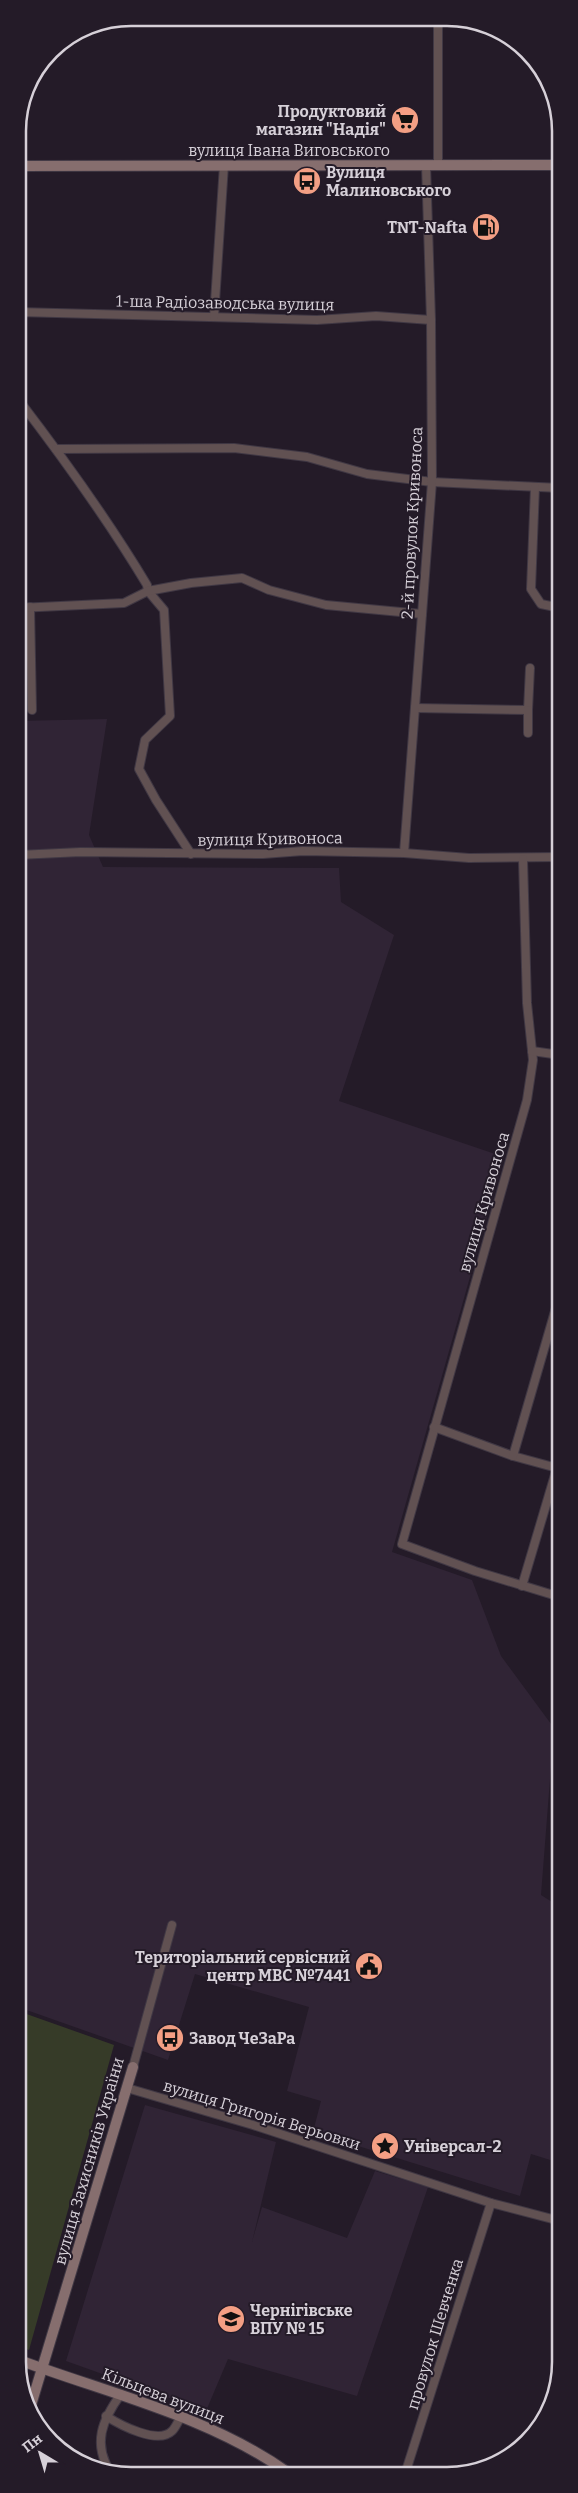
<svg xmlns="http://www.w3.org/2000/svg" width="578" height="2493" font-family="Bitter,serif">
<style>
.built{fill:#302435}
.green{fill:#363b28}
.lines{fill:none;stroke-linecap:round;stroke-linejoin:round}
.street-casing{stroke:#403844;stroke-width:10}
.secondary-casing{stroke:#403844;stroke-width:12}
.street{stroke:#615152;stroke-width:8}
.secondary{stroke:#866e6e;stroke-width:10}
.labels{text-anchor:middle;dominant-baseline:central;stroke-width:4;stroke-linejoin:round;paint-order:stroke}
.poi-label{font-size:16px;font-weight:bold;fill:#d6d0d8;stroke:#241b28;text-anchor:start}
.street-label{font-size:16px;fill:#d6d0d8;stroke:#241b28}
.rim{fill:none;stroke:#d6d0d8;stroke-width:2.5}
</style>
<rect width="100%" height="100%" fill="#241b28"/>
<!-- built -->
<g class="built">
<path d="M107,719L89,835L103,867L339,868L341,902L394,935L339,1101L504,1157L392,1552L472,1580L501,1656L554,1728L541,1895L560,1907V2163L531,2154L520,2196L313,2132L321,2101L287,2091L309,2007L195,1974L168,2060L18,2007V721Z"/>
<path d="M145,2105L276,2142L252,2242L262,2207L347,2238L375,2171L428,2187L357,2396L228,2359L206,2411L66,2361Z"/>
</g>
<!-- green -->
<g class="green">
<path d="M18,2011L114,2045L29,2350L19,2346Z"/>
<path d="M560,2345V2369L541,2415Z"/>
</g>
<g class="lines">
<defs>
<g id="street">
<path d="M438,165V20"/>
<path d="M18,312L317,320L376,316L431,320"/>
<path d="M214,317L224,165"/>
<path d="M18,399C64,459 108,520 147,585L148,591"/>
<path d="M56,449L234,448L307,457L367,474L432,482L560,488"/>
<path d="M535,487L531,589L541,604L560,608"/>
<path d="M148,591L164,610L170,716L145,740L139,769L156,800L191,854"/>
<path d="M30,607L32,710"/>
<path d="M18,608L124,603L148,591L191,583L242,578L269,590L326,605L422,614"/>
<path d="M415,708L528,710L530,668"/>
<path d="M528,710V733"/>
<path d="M404,853L432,482L431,320L426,165"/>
<path d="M18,855L81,852L263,854L303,851L404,853L469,858L560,857"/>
<path d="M523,859L527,1003L533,1060L527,1100L402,1544L475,1571L560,1597"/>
<path d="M532,1051L560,1055"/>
<path d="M434,1427L513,1456L557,1468L522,1586"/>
<path d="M513,1456L560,1294"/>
<path d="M133,2067L172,1925"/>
<path d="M127,2088L253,2125L491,2203L560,2221"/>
<path d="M106,2416C120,2425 158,2445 172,2431C176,2427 178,2421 181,2417"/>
<path d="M111,2473C92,2444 102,2420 121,2394"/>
<path d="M405,2474L491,2203"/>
</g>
<g id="secondary">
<path d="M18,166L560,165"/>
<path d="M19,2360C110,2394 209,2416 290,2474"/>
<path d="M31,2405L133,2067"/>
</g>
</defs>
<!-- street casing -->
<use href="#street" class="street-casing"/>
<!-- secondary casing -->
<use href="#secondary" class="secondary-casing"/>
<!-- street -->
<use href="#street" class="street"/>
<!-- secondary -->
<use href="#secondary" class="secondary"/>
</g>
<!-- icons -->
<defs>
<symbol id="supermarket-disc" viewBox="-11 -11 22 22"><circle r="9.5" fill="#f39f84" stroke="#241b28"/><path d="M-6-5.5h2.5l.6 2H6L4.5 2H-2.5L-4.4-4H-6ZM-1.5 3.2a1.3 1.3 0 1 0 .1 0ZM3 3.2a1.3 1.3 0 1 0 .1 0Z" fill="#111"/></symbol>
<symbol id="bus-disc" viewBox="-11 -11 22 22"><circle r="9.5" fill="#f39f84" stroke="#241b28"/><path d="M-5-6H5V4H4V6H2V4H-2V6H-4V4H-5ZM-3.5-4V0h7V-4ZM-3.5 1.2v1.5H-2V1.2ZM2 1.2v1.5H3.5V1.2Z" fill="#111"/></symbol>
<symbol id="fuel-disc" viewBox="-11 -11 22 22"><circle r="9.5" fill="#f39f84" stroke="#241b28"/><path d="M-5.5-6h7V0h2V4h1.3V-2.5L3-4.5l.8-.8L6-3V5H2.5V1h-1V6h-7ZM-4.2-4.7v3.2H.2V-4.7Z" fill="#111"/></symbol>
<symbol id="civic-disc" viewBox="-11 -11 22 22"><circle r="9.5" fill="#f39f84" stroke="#241b28"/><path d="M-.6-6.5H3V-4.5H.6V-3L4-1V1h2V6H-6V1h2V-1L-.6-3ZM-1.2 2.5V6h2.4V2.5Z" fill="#111"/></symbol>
<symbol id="sight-disc" viewBox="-11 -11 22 22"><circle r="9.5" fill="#f39f84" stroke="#241b28"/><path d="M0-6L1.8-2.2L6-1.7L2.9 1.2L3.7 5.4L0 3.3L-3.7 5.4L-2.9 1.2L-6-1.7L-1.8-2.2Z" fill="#111"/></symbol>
<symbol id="university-disc" viewBox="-11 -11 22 22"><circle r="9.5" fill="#f39f84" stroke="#241b28"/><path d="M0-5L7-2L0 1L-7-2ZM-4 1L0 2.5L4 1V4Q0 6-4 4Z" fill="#111"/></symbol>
</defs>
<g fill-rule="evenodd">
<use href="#supermarket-disc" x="389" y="104" width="32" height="32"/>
<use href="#bus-disc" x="291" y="165" width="32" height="32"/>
<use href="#fuel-disc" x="470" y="211" width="32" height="32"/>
<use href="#civic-disc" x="353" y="1950" width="32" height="32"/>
<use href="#bus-disc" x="154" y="2022" width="32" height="32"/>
<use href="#sight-disc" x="369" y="2130" width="32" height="32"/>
<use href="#university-disc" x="215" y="2303" width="32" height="32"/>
</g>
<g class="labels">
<!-- poi labels -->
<g class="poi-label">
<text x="386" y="111" text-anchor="end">Продуктовий<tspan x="386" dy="18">магазин "Надія"</tspan></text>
<text x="326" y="172">Вулиця<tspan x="326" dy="18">Малиновського</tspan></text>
<text x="467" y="227" text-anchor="end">TNT-Nafta</text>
<text x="350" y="1957" text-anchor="end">Територіальний сервісний<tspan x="350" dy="18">центр МВС №7441</tspan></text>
<text x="189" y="2038">Завод ЧеЗаРа</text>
<text x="404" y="2146">Універсал-2</text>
<text x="250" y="2310">Чернігівське<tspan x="250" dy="18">ВПУ № 15</tspan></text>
</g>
<!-- street labels -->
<g class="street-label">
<text x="289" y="150">вулиця Івана Виговського</text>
<text transform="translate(225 303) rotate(1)">1-ша Радіозаводська вулиця</text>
<text transform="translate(412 523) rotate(-87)">2-й провулок Кривоноса</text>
<text transform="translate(270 839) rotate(-1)">вулиця Кривоноса</text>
<text transform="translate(484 1202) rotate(-74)">вулиця Кривоноса</text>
<text transform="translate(262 2115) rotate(17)">вулиця Григорія Верьовки</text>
<text transform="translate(89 2161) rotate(-74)">вулиця Захисників України</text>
<text transform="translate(435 2334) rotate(-73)">провулок Шевченка</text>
<text transform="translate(163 2396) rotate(21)">Кільцева вулиця</text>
</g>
</g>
<!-- crop -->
<path d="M0 0H578V2493H0ZM131 26H447A105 105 0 0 1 552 131V2362A105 105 0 0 1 447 2467H131A105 105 0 0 1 26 2362V131A105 105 0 0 1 131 26Z" fill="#241b28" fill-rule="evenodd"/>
<path class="rim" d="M131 26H447A105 105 0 0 1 552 131V2362A105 105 0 0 1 447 2467H131A105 105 0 0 1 26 2362V131A105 105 0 0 1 131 26Z"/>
<!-- north arrow -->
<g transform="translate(40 2453) rotate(322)" stroke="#241b28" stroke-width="4" paint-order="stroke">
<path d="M0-4L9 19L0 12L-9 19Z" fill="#d6d0d8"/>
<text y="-8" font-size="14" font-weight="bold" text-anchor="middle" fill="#d6d0d8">Пн</text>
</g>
</svg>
